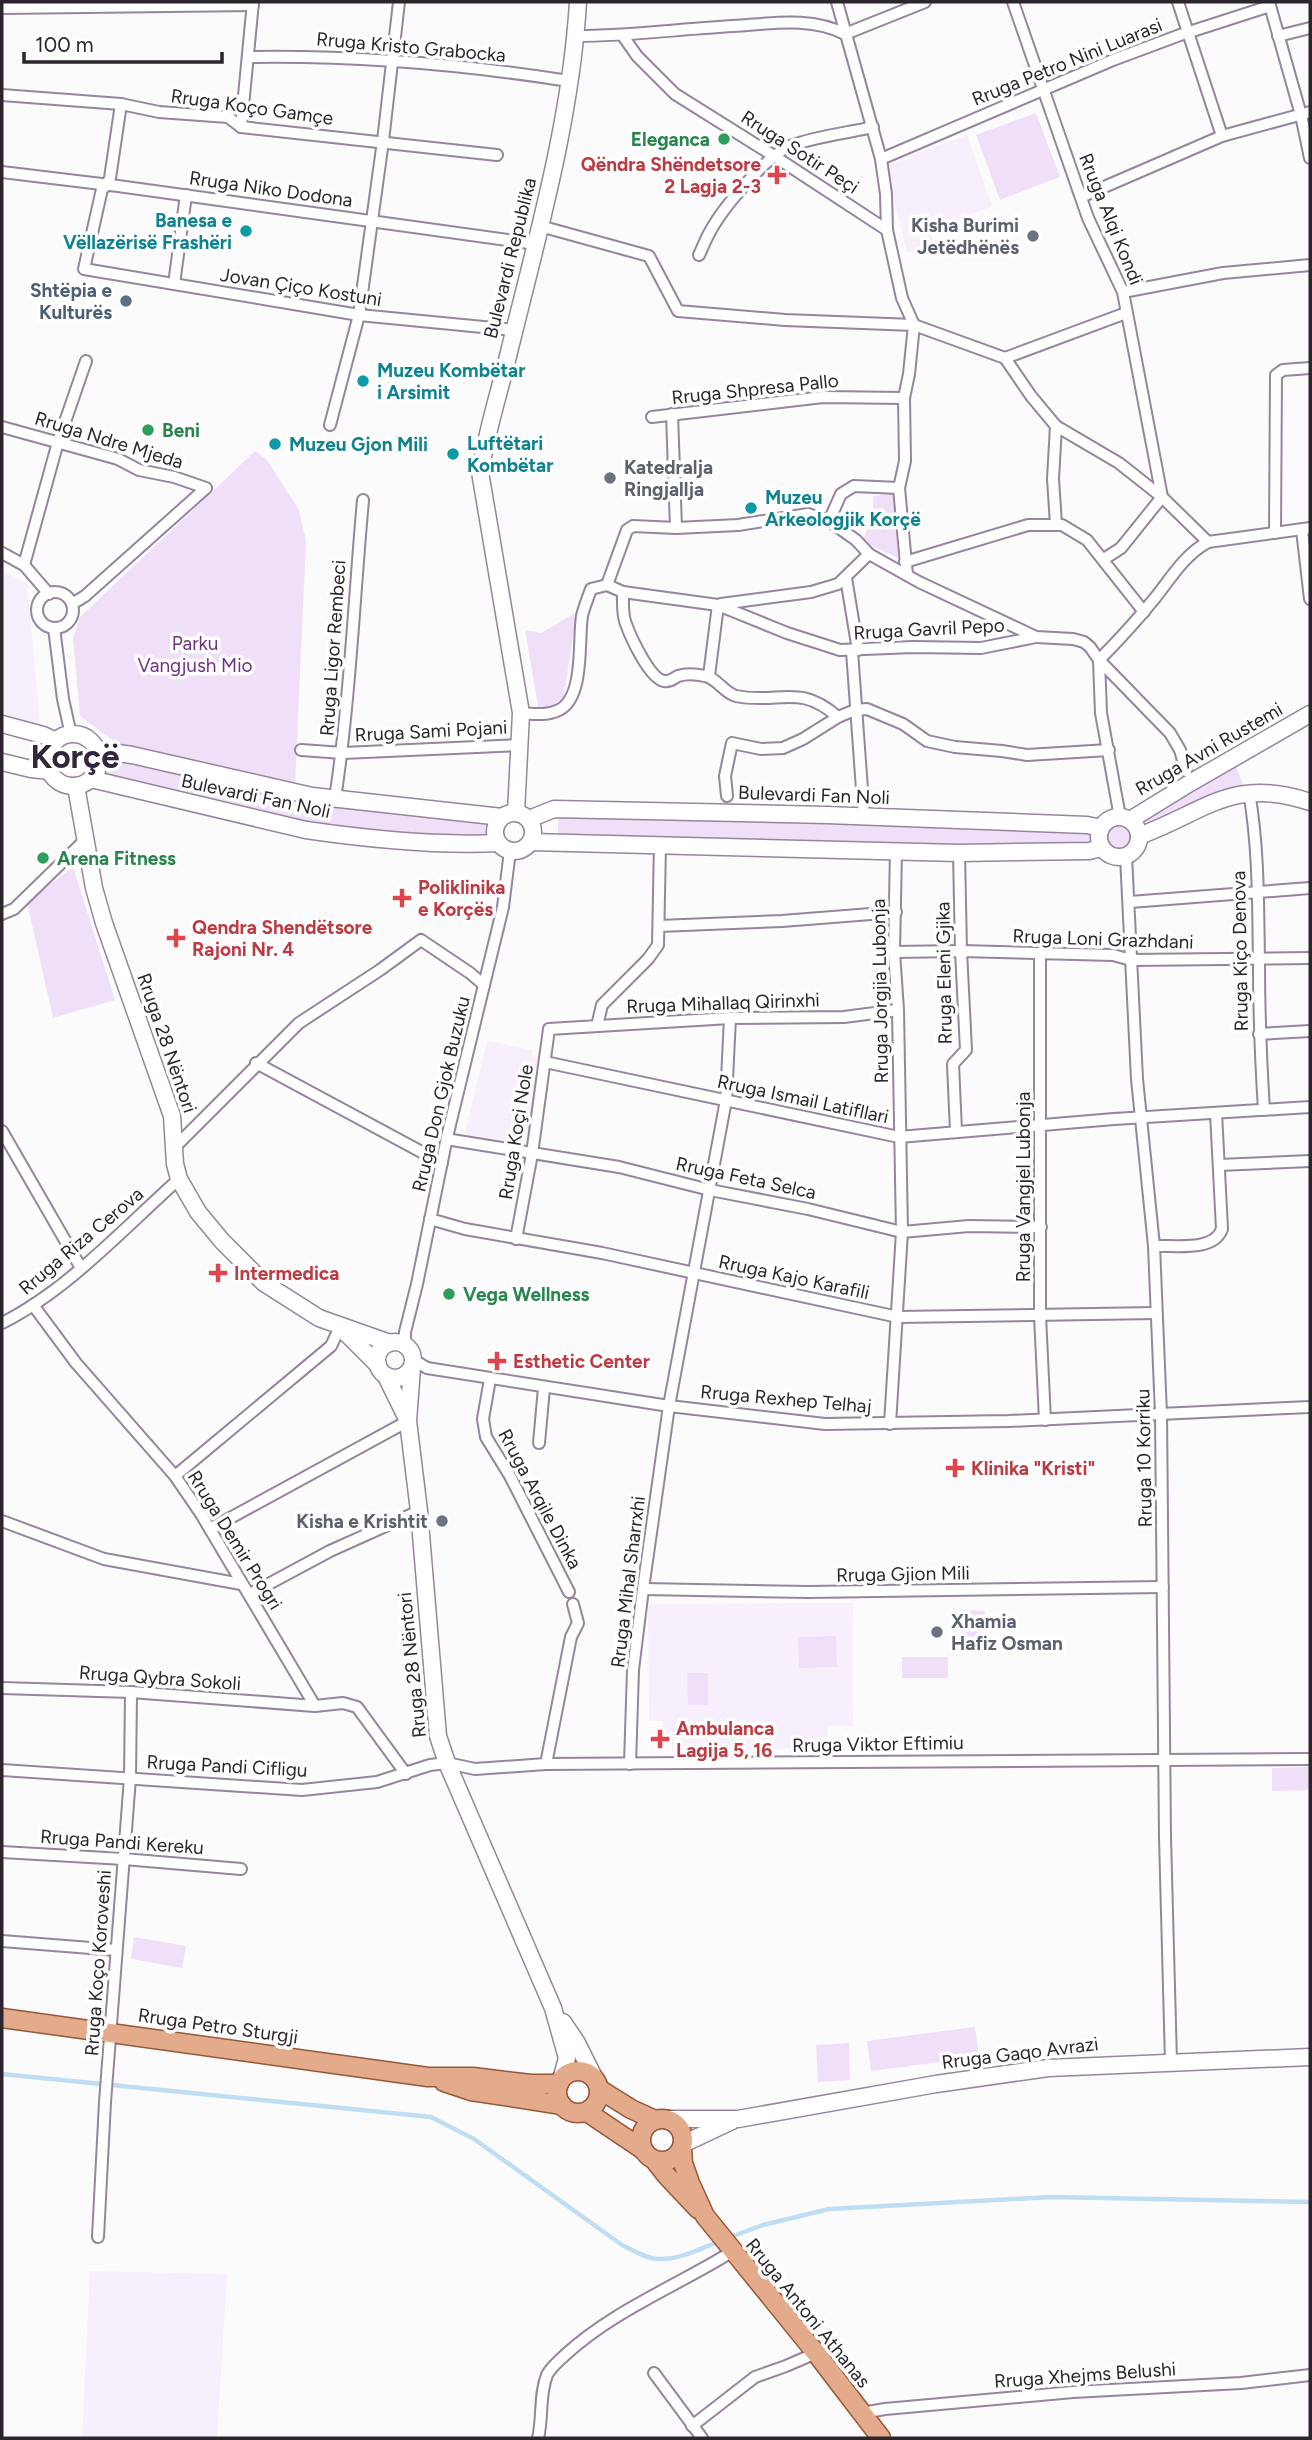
<svg xmlns="http://www.w3.org/2000/svg" width="1312" height="2440" font-family="Figtree,sans-serif">
<style>
.built{fill:#f8effc}
.green{fill:#f0dff8}
.lines{fill:none;stroke-linecap:round;stroke-linejoin:round}
.stream{stroke:#bfdef3;stroke-width:4.5}
.street-casing{stroke:#96859d;stroke-width:14}
.secondary-casing{stroke:#96859d;stroke-width:19}
.primary-casing{stroke:#975738;stroke-width:21}
.street{stroke:#fff;stroke-width:10}
.secondary{stroke:#fff;stroke-width:16}
.primary{stroke:#e3aa8b;stroke-width:18}
.leisure-dot{fill:#2e9e5b;stroke:#fff;stroke-width:2.5}
.health-dot{fill:#e0444e;stroke:#fff;stroke-width:2.5}
.culture-dot{fill:#0f9aa8;stroke:#fff;stroke-width:2.5}
.worship-dot{fill:#6b7280;stroke:#fff;stroke-width:2.5}
.service-dot{fill:#5c6f8a;stroke:#fff;stroke-width:2.5}
.labels{text-anchor:middle;dominant-baseline:central;stroke-width:7;stroke-linejoin:round;paint-order:stroke}
.street-label{font-size:19px;fill:#2c252e;stroke:#fff}
.leisure-label{font-size:19px;font-weight:bold;fill:#27864d;stroke:#fff;text-anchor:start}
.health-label{font-size:19px;font-weight:bold;fill:#be3a42;stroke:#fff;text-anchor:start}
.culture-label{font-size:19px;font-weight:bold;fill:#0d838f;stroke:#fff;text-anchor:start}
.worship-label{font-size:19px;font-weight:bold;fill:#5b616d;stroke:#fff;text-anchor:end}
.service-label{font-size:19px;font-weight:bold;fill:#4e5e75;stroke:#fff;text-anchor:end}
.park-label{font-size:19px;fill:#6d3283;stroke:#fff}
.town-label{font-size:33px;font-weight:bold;fill:#332639;stroke:#fff}
</style>
<rect width="100%" height="100%" fill="#fbfbfb"/>
<!-- built -->
<g class="built">
<path d="M967,135L992,206L931,232L934,246L907,253L886,165L913,158L912,155Z"/>
<path d="M2,571L27,583L40,724L2,714Z"/>
<path d="M487,1041L532,1050V1056L541,1057L527,1147L464,1137Z"/>
<path d="M853,1603V1726H828L827,1746L742,1751H672V1731H663V1721H649L648,1604Z"/>
<path d="M90,2271L227,2274L217,2438H82Z"/>
</g>
<!-- green -->
<g class="green">
<path d="M1036,113L1060,177L1000,200L976,135Z"/>
<path d="M255,451L267,460L299,510L306,541L295,784L118,744L80,716L73,638L80,617Z"/>
<path d="M893,494L898,558L862,541L875,513L873,512V496Z"/>
<path d="M577,612L563,700L539,711L525,630L541,633Z"/>
<path d="M100,753L232,780L496,818L494,841L344,833L95,779Z"/>
<path d="M1234,761L1245,790L1133,839V846L1122,852L1083,849L558,837V813L1105,826C1113,821 1118,822 1127,824Z"/>
<path d="M73,867L115,1000L53,1018L27,902Z"/>
<path d="M961,1610L985,1611L984,1646H960Z"/>
<path d="M836,1636L837,1667L799,1668L798,1637Z"/>
<rect x="902" y="1657" width="46" height="21"/>
<path d="M687,1673H708V1705H688Z"/>
<path d="M1310,1767V1790L1272,1791V1768Z"/>
<path d="M134,1937L186,1946L182,1968L131,1959Z"/>
<path d="M975,2027L979,2057L871,2071L867,2041Z"/>
<path d="M849,2043L850,2080L818,2082L816,2045Z"/>
</g>
<g class="lines">
<!-- stream -->
<g class="stream">
<path d="M2,2074L431,2117L474,2139L622,2245C633,2250 646,2259 659,2259C679,2260 702,2248 720,2241"/>
<path d="M728,2238L763,2225L829,2209L1051,2197L1310,2202"/>
</g>
<defs>
<g id="street">
<path d="M837,2L881,159L886,194L887,230L902,298L914,325L909,374L904,398L905,461L899,488L907,575"/>
<path d="M1013,2L1088,218L1123,292L1162,497L1121,548L1104,559"/>
<path d="M1178,2L1222,136"/>
<path d="M1269,2L1301,115L1310,158"/>
<path d="M2,8L253,5"/>
<path d="M576,36C628,36 680,29 733,26C770,24 810,16 845,34L925,2"/>
<path d="M623,36L637,56L675,94L774,156L887,230"/>
<path d="M1278,36L1310,28"/>
<path d="M248,57C359,55 460,64 569,81"/>
<path d="M2,95L121,104L159,112L228,117L241,127L497,155"/>
<path d="M121,104L110,178L107,185L102,189L84,269L359,315L514,330"/>
<path d="M241,127L253,2"/>
<path d="M881,159L1113,60L1180,35L1270,6"/>
<path d="M2,172L118,186L536,244"/>
<path d="M1081,197L1222,136L1310,112"/>
<path d="M540,226L649,256L678,311L785,320L914,325L1005,358L1031,396L1056,426L1119,463L1162,497L1208,542"/>
<path d="M699,255C703,247 706,238 711,230C723,208 769,152 793,145C818,136 847,133 873,127"/>
<path d="M174,284L186,195"/>
<path d="M1123,292L1223,273L1310,265"/>
<path d="M1005,358L1126,313"/>
<path d="M672,414L676,528"/>
<path d="M652,417L823,397L904,398"/>
<path d="M330,425L359,315L383,141L399,2"/>
<path d="M2,427L118,459L139,470L174,477L206,488L85,596L72,604"/>
<path d="M829,521L841,494L854,486L899,488"/>
<path d="M1056,524L1053,479L1056,426"/>
<path d="M1302,530L1310,599"/>
<path d="M1275,533L1276,375L1283,370L1310,368"/>
<path d="M2,553L24,565L49,594"/>
<path d="M905,562L1028,525H1062L1087,540L1144,612"/>
<path d="M24,565L58,442L86,361"/>
<path d="M846,578L858,650"/>
<path d="M607,585L627,530L633,526L676,528L738,525L808,514L829,521L856,540L869,554L919,582L1036,637L1073,639L1084,642L1090,647L1099,660L1170,733L1180,750L1186,771"/>
<path d="M607,585L623,592L718,605L787,633L840,650L913,647L981,648L1036,637"/>
<path d="M623,592C623,602 622,615 626,624C631,638 650,679 664,681C671,682 672,679 678,676C687,673 696,674 705,676C717,678 724,693 736,696C779,705 798,682 838,717"/>
<circle cx="55" cy="610" r="18"/>
<path d="M721,604L811,592L838,584L869,554"/>
<path d="M54,628L63,699L71,735"/>
<path d="M852,651L864,817"/>
<path d="M709,676L718,605"/>
<path d="M521,713C535,714 547,716 559,710C585,697 578,640 582,616C584,607 588,598 591,589L607,585"/>
<path d="M301,750L343,753L521,745"/>
<path d="M1249,792C1259,849 1258,907 1259,964C1259,1013 1261,1062 1264,1110"/>
<path d="M727,796L725,776L732,743L761,749L783,748L803,739L838,717L855,710L867,709L903,724L927,741L955,747L1002,751L1027,755L1109,750"/>
<path d="M335,799C350,699 354,600 363,500"/>
<path d="M1120,817L1101,713L1099,660C1119,640 1137,620 1155,598C1171,578 1184,555 1208,542L1310,528"/>
<path d="M1126,856L1137,1079L1154,1246L1161,1414L1165,1837L1171,2062"/>
<path d="M1130,902L1310,888"/>
<path d="M2,914L14,909L86,839"/>
<path d="M659,926L782,921L896,912"/>
<path d="M894,952L961,951L1113,955L1131,960L1310,958"/>
<path d="M1040,954V1316L1045,1420"/>
<path d="M597,1026L602,1005L648,959L658,945L660,844"/>
<path d="M1259,1034L1310,1031"/>
<path d="M545,1062L899,1137L1114,1119L1310,1107"/>
<path d="M256,1063L442,1163"/>
<path d="M2,1131L81,1268"/>
<path d="M956,1131L953,1064L966,1050L961,951L959,853"/>
<path d="M447,1137L452,1140L619,1167L710,1190L808,1209L902,1232L969,1226L1041,1227"/>
<path d="M175,1147L299,1023L380,970L421,940L470,973L484,985"/>
<path d="M1219,1165L1310,1161"/>
<path d="M430,1219L465,1229L602,1253L898,1317L1156,1313"/>
<path d="M516,1239L532,1154L549,1029L730,1018L844,1017L898,1010"/>
<path d="M1154,1246C1174,1245 1214,1252 1222,1229L1216,1113"/>
<path d="M33,1305L76,1363L175,1476L201,1514L315,1706L343,1703L357,1707L406,1774"/>
<path d="M2,1323C68,1290 124,1228 179,1179"/>
<path d="M405,1344V1332L417,1284L447,1137L503,907L510,851"/>
<path d="M414,1360L427,1368L669,1406L825,1424L1009,1421L1310,1407"/>
<path d="M490,1379L483,1419L486,1437L510,1476L569,1592"/>
<path d="M890,1424L902,1232L898,1010L894,952L896,850"/>
<path d="M539,1443L544,1388"/>
<path d="M175,1476L331,1346L340,1327"/>
<path d="M2,1521L104,1559L241,1584"/>
<path d="M210,1529L408,1421"/>
<path d="M643,1589L808,1592L1163,1587"/>
<path d="M250,1594L330,1551L419,1511"/>
<path d="M2,1688L131,1692L315,1706"/>
<path d="M546,1764L571,1637L578,1623L573,1604"/>
<path d="M630,1764L633,1670L643,1589L669,1406L726,1100L730,1018"/>
<path d="M2,1770L302,1790L377,1782L430,1765L447,1763L475,1769L546,1764L1310,1759"/>
<path d="M2,1852L124,1859L241,1869"/>
<path d="M2,1941L116,1950"/>
<path d="M98,2237L105,2102L130,1778L131,1692"/>
<path d="M654,2373L702,2438"/>
<path d="M862,2413L885,2409L1073,2392L1241,2383L1310,2375"/>
<path d="M692,2426L755,2377L786,2366L816,2353"/>
<path d="M538,2438C543,2418 539,2395 547,2375C551,2367 559,2361 565,2355C614,2310 677,2286 733,2251"/>
</g>
<g id="secondary">
<path d="M2,724L43,735L56,741"/>
<circle cx="73" cy="760" r="26"/>
<path d="M97,750L132,755L312,796L502,817"/>
<path d="M2,762L31,769L50,771"/>
<path d="M91,779L306,830C368,839 435,846 498,843"/>
<path d="M76,786L94,888L104,923L172,1116L175,1164L179,1179L198,1212L222,1241L264,1283L319,1318L390,1343"/>
<circle cx="514" cy="832" r="19"/>
<path d="M516,813L521,713L480,472C487,430 500,390 510,348C538,234 571,119 578,2"/>
<circle cx="1119" cy="837" r="20"/>
<path d="M529,819L554,809L827,815L1087,825L1101,828"/>
<path d="M1130,820L1190,783L1310,714"/>
<path d="M1139,836C1207,811 1232,776 1310,802"/>
<path d="M531,842L959,853L1089,851L1101,848"/>
<path d="M340,1327L378,1365"/>
<circle cx="395" cy="1360" r="18"/>
<path d="M412,1368L408,1421L419,1511L438,1736L447,1763L553,2008L567,2058L561,2080"/>
<path d="M386,1376L408,1421"/>
<path d="M563,2022L577,2043L598,2085"/>
<path d="M668,2119H738L936,2084L1048,2068L1310,2057"/>
<path d="M683,2144L732,2121"/>
</g>
<g id="primary">
<path d="M2,2018L428,2077H473L531,2084H559"/>
<circle cx="578" cy="2092" r="21"/>
<path d="M444,2082L471,2091L562,2105"/>
<path d="M599,2089L631,2109L655,2120"/>
<path d="M587,2112L642,2149"/>
<circle cx="662" cy="2140" r="21"/>
<path d="M682,2148L683,2163L690,2183L705,2216L816,2353L881,2438"/>
<path d="M655,2161L666,2175L698,2209"/>
</g>
</defs>
<!-- street casing -->
<use href="#street" class="street-casing"/>
<!-- secondary casing -->
<use href="#secondary" class="secondary-casing"/>
<!-- primary casing -->
<use href="#primary" class="primary-casing"/>
<!-- street -->
<use href="#street" class="street"/>
<!-- secondary -->
<use href="#secondary" class="secondary"/>
<!-- primary -->
<use href="#primary" class="primary"/>
</g>
<!-- markers -->
<g class="leisure-dot">
<circle cx="724" cy="139" r="7"/>
<circle cx="148" cy="430" r="7"/>
<circle cx="43" cy="858" r="7"/>
<circle cx="449" cy="1294" r="7"/>
</g>
<g class="health-dot">
<path d="M773.5 164.5h7v7h7v7h-7v7h-7v-7h-7v-7h7z"/>
<path d="M398.5 887.5h7v7h7v7h-7v7h-7v-7h-7v-7h7z"/>
<path d="M172.5 927.5h7v7h7v7h-7v7h-7v-7h-7v-7h7z"/>
<path d="M214.5 1262.5h7v7h7v7h-7v7h-7v-7h-7v-7h7z"/>
<path d="M493.5 1350.5h7v7h7v7h-7v7h-7v-7h-7v-7h7z"/>
<path d="M951.5 1457.5h7v7h7v7h-7v7h-7v-7h-7v-7h7z"/>
<path d="M656.5 1728.5h7v7h7v7h-7v7h-7v-7h-7v-7h7z"/>
</g>
<g class="culture-dot">
<circle cx="246" cy="231" r="7"/>
<circle cx="363" cy="381" r="7"/>
<circle cx="275" cy="444" r="7"/>
<circle cx="453" cy="454" r="7"/>
<circle cx="751" cy="508" r="7"/>
</g>
<g class="worship-dot">
<circle cx="1033" cy="236" r="7"/>
<circle cx="610" cy="478" r="7"/>
<circle cx="442" cy="1521" r="7"/>
<circle cx="937" cy="1632" r="7"/>
</g>
<circle class="service-dot" cx="126" cy="301" r="7"/>
<g class="labels">
<!-- street labels -->
<g class="street-label">
<text transform="translate(411 47) rotate(5)">Rruga Kristo Grabocka</text>
<text transform="translate(1067 62) rotate(-22)">Rruga Petro Nini Luarasi</text>
<text transform="translate(252 107) rotate(8)">Rruga Koço Gamçe</text>
<text transform="translate(800 152) rotate(33)">Rruga Sotir Peçi</text>
<text transform="translate(271 189) rotate(8)">Rruga Niko Dodona</text>
<text transform="translate(1111 219) rotate(68)">Rruga Alqi Kondi</text>
<text transform="translate(510 258) rotate(-76)">Bulevardi Republika</text>
<text transform="translate(301 287) rotate(9)">Jovan Çiço Kostuni</text>
<text transform="translate(755 389) rotate(-6)">Rruga Shpresa Pallo</text>
<text transform="translate(109 440) rotate(17)">Rruga Ndre Mjeda</text>
<text transform="translate(929 629) rotate(-3)">Rruga Gavril Pepo</text>
<text transform="translate(333 648) rotate(-86)">Rruga Ligor Rembeci</text>
<text transform="translate(431 731) rotate(-3)">Rruga Sami Pojani</text>
<text transform="translate(1209 749) rotate(-30)">Rruga Avni Rustemi</text>
<text transform="translate(814 795) rotate(2)">Bulevardi Fan Noli</text>
<text transform="translate(256 796) rotate(12)">Bulevardi Fan Noli</text>
<text transform="translate(1103 939) rotate(2)">Rruga Loni Grazhdani</text>
<text transform="translate(1240 951) rotate(-91)">Rruga Kiço Denova</text>
<text transform="translate(944 973) rotate(-91)">Rruga Eleni Gjika</text>
<text transform="translate(880 991) rotate(-91)">Rruga Jorgjia Lubonja</text>
<text transform="translate(723 1003) rotate(-2)">Rruga Mihallaq Qirinxhi</text>
<text transform="translate(167 1043) rotate(71)">Rruga 28 Nëntori</text>
<text transform="translate(441 1094) rotate(-77)">Rruga Don Gjok Buzuku</text>
<text transform="translate(803 1099) rotate(12)">Rruga Ismail Latifllari</text>
<text transform="translate(516 1132) rotate(-81)">Rruga Koçi Nole</text>
<text transform="translate(746 1178) rotate(12)">Rruga Feta Selca</text>
<text transform="translate(1023 1187) rotate(-90)">Rruga Vangjel Lubonja</text>
<text transform="translate(81 1241) rotate(-40)">Rruga Riza Cerova</text>
<text transform="translate(794 1277) rotate(12)">Rruga Kajo Karafili</text>
<text transform="translate(786 1399) rotate(5)">Rruga Rexhep Telhaj</text>
<text transform="translate(1144 1458) rotate(-91)">Rruga 10 Korriku</text>
<text transform="translate(540 1499) rotate(62)">Rruga Arqile Dinka</text>
<text transform="translate(235 1540) rotate(58)">Rruga Demir Progri</text>
<text transform="translate(903 1574) rotate(-1)">Rruga Gjion Mili</text>
<text transform="translate(628 1582) rotate(-83)">Rruga Mihal Sharrxhi</text>
<text transform="translate(412 1665) rotate(-96)">Rruga 28 Nëntori</text>
<text transform="translate(160 1678) rotate(4)">Rruga Qybra Sokoli</text>
<text transform="translate(878 1744) rotate(-1)">Rruga Viktor Eftimiu</text>
<text transform="translate(227 1766) rotate(3)">Rruga Pandi Cifligu</text>
<text transform="translate(122 1842) rotate(4)">Rruga Pandi Kereku</text>
<text transform="translate(98 1963) rotate(-86)">Rruga Koço Koroveshi</text>
<text transform="translate(218 2026) rotate(8)">Rruga Petro Sturgji</text>
<text transform="translate(1020 2053) rotate(-7)">Rruga Gaqo Avrazi</text>
<text transform="translate(808 2313) rotate(51)">Rruga Antoni Athanas</text>
<text transform="translate(1085 2375) rotate(-4)">Rruga Xhejms Belushi</text>
</g>
<!-- leisure labels -->
<g class="leisure-label">
<text x="710" y="139" text-anchor="end">Eleganca</text>
<text x="162" y="430">Beni</text>
<text x="57" y="858">Arena Fitness</text>
<text x="463" y="1294">Vega Wellness</text>
</g>
<!-- health labels -->
<g class="health-label">
<text x="761" y="164" text-anchor="end">Qëndra Shëndetsore<tspan x="761" dy="22">2 Lagja 2-3</tspan></text>
<text x="418" y="887">Poliklinika<tspan x="418" dy="22">e Korçës</tspan></text>
<text x="192" y="927">Qendra Shendëtsore<tspan x="192" dy="22">Rajoni Nr. 4</tspan></text>
<text x="234" y="1273">Intermedica</text>
<text x="513" y="1361">Esthetic Center</text>
<text x="971" y="1468">Klinika "Kristi"</text>
<text x="676" y="1728">Ambulanca<tspan x="676" dy="22">Lagija 5, 16</tspan></text>
</g>
<!-- culture labels -->
<g class="culture-label">
<text x="232" y="220" text-anchor="end">Banesa e<tspan x="232" dy="22">Vëllazërisë Frashëri</tspan></text>
<text x="377" y="370">Muzeu Kombëtar<tspan x="377" dy="22">i Arsimit</tspan></text>
<text x="467" y="443">Luftëtari<tspan x="467" dy="22">Kombëtar</tspan></text>
<text x="289" y="444">Muzeu Gjon Mili</text>
<text x="765" y="497">Muzeu<tspan x="765" dy="22">Arkeologjik Korçë</tspan></text>
</g>
<!-- worship labels -->
<g class="worship-label">
<text x="1019" y="225">Kisha Burimi<tspan x="1019" dy="22">Jetëdhënës</tspan></text>
<text x="624" y="467" text-anchor="start">Katedralja<tspan x="624" dy="22">Ringjallja</tspan></text>
<text x="428" y="1521">Kisha e Krishtit</text>
<text x="951" y="1621" text-anchor="start">Xhamia<tspan x="951" dy="22">Hafiz Osman</tspan></text>
</g>
<!-- service labels -->
<g class="service-label">
<text x="112" y="290">Shtëpia e<tspan x="112" dy="22">Kulturës</tspan></text>
</g>
<!-- park labels -->
<g class="park-label">
<text x="195" y="643">Parku<tspan x="195" dy="22">Vangjush Mio</tspan></text>
</g>
<!-- town labels -->
<g class="town-label">
<text x="75" y="756">Korçë</text>
</g>
</g>
<!-- border -->
<rect width="1312" height="2440" fill="none" stroke="#2c252e" stroke-width="7"/>
<!-- scale -->
<path d="M24 52v10h198v-10" fill="none" stroke="#2c252e" stroke-width="3.5"/>
<text x="35" y="52" font-size="21" fill="#2c252e" stroke="#ffffff" stroke-width="5" paint-order="stroke">100 m</text>
</svg>
